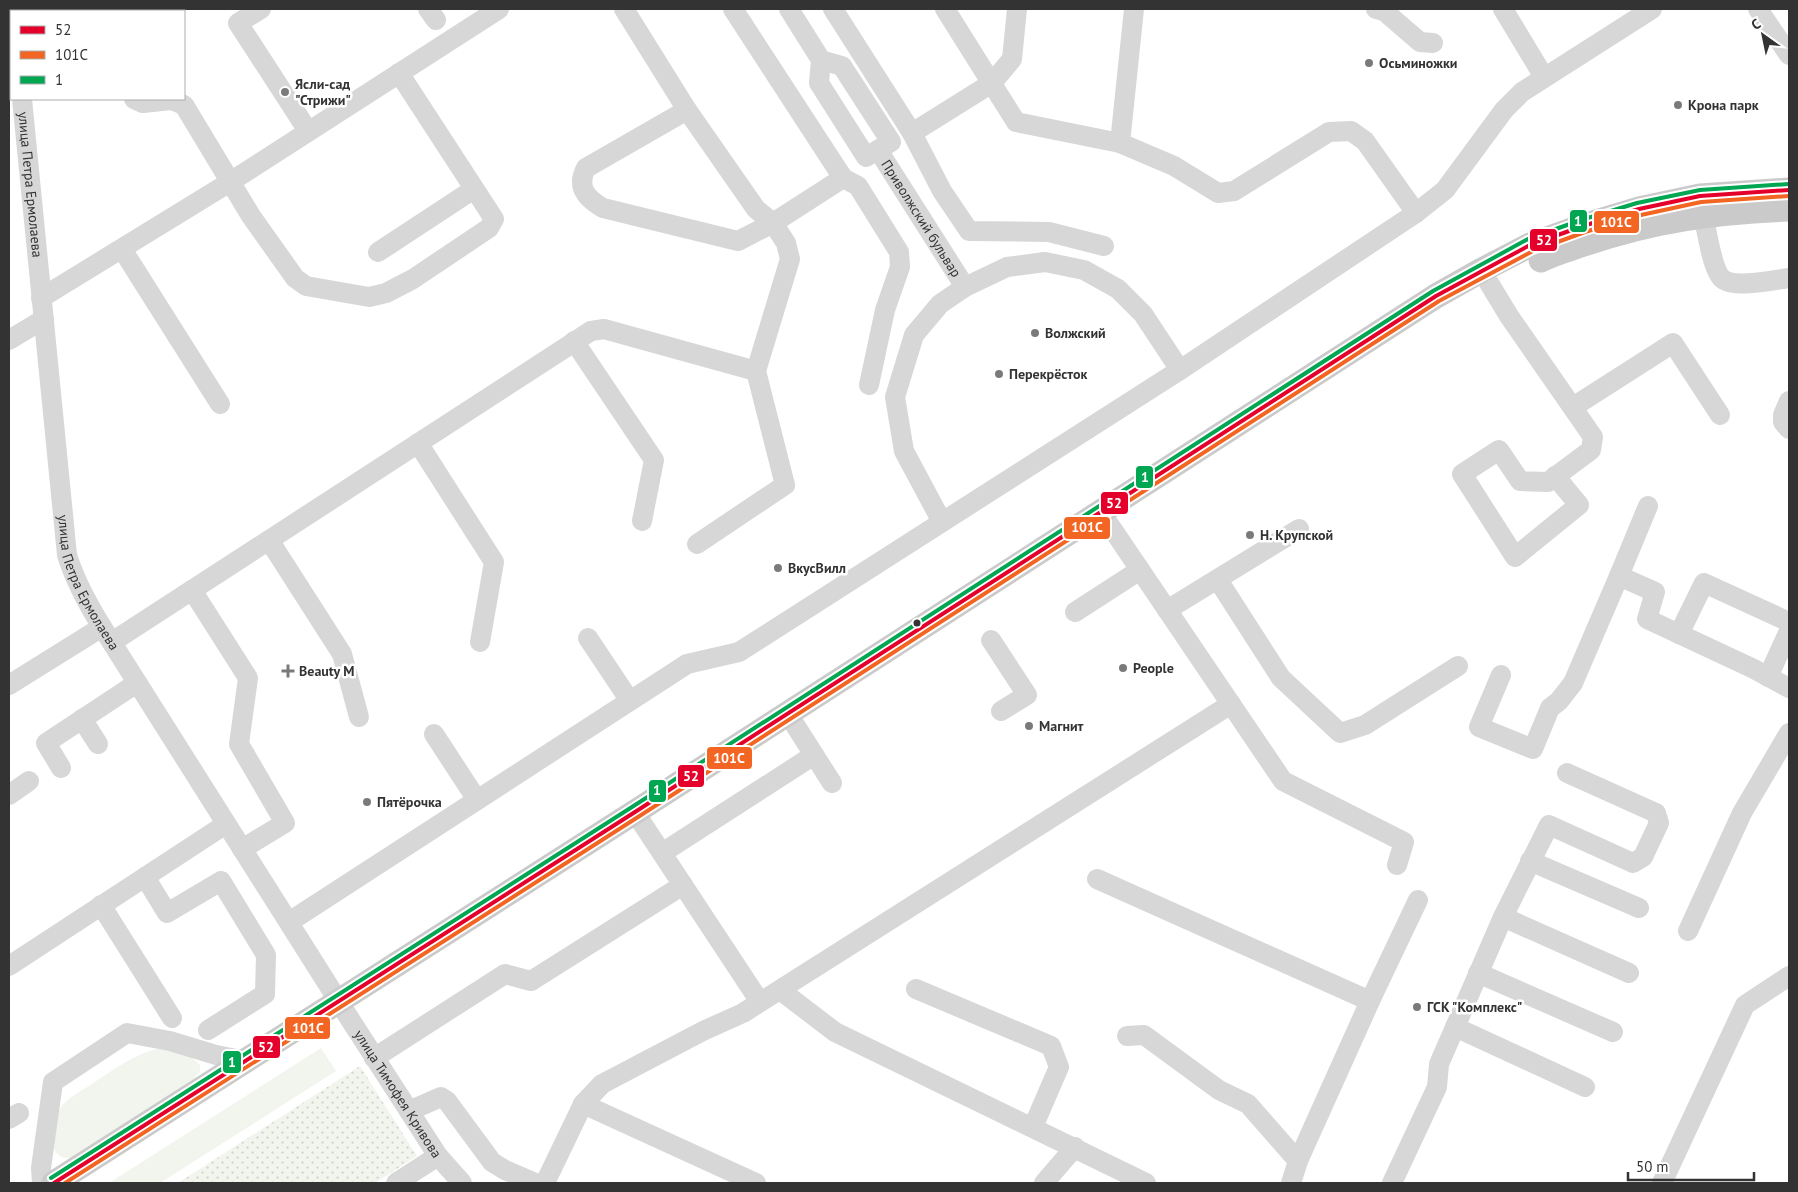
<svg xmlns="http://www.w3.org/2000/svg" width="1798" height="1192" font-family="'PT Sans',sans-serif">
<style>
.grass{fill:#f1f5ed}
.park{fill:url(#park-dots)}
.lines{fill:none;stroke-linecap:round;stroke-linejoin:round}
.minor{stroke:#d7d7d7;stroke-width:20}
.major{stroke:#cacaca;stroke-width:25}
.bus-1-casing{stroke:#fff;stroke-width:8}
.bus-2-casing{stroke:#fff;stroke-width:8}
.bus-3-casing{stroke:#fff;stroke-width:8}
.bus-1{stroke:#e4002b;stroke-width:4}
.bus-2{stroke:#f26522;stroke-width:4}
.bus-3{stroke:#00a651;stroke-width:4}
.poi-dot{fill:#7a7a7a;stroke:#fff;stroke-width:2}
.bus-dot{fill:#333;stroke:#fff;stroke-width:2}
.labels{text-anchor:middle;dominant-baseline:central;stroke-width:5;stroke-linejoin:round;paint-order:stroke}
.poi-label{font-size:14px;font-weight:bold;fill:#333;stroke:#fff;text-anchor:start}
.street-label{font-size:14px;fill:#333;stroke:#fff}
.line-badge{stroke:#fff;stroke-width:2}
.badge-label{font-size:14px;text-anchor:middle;font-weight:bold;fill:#fff}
</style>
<defs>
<pattern id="park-dots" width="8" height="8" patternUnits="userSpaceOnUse" patternTransform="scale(1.25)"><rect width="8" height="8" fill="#f1f5ed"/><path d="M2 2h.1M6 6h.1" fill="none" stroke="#cfd2cc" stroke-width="1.8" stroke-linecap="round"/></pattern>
</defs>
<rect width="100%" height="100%" fill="#fff"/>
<!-- grass -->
<g class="grass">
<path d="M321,1048L336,1071L160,1183H109Z"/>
<path d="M156,1049C173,1049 189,1053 200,1065V1072L192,1080L73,1158C65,1159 57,1157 54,1148C51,1136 53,1118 61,1107C68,1098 79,1092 89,1086C110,1072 131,1056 156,1049Z"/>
</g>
<!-- park -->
<path class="park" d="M360,1066L417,1156L375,1183H178Z"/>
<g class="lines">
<!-- minor -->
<g class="minor">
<path d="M13,9L14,11"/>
<path d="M120,9V11"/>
<path d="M261,9L238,23L308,131"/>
<path d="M428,9L436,20"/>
<path d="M624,9L687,110L756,209L773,223L786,243L790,259L756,371L785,485L697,544"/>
<path d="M733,9L843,178"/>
<path d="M789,9L821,60L819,83L866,157L891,142L842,66L821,60"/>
<path d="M833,9L912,133"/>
<path d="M945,9L1016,122L1120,143L1174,166L1218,193L1234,191L1329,132L1351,131L1365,141L1416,213"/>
<path d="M1017,9L1012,59L992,83L912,133L942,191L969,231L1049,232L1104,246"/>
<path d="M1376,9L1384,11L1420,42L1433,43"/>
<path d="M1503,9L1544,77"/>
<path d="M1758,9L1789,55"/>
<path id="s1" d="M22,99L67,555C75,581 87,603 102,627L339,1002"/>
<path d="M134,99L143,103L171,100L184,105L251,216L295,278L306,286L369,297L386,293L413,279L489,228L494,219L399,73"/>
<path d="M687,110L586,168C576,187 587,199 603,208L738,241L773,223L843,178L858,186L899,252L900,267L885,310L869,385"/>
<path d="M1120,143L1134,9"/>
<path id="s2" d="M878,150L965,287"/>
<path d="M1703,215C1707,229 1712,273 1724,280C1737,288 1774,280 1789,278"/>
<path d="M122,249L220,404"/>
<path d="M378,252L474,189"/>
<path d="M1489,283L1509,316L1593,437L1591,450L1548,482L1520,481L1499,450L1462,474L1515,557L1579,505L1555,476"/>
<path d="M41,298L230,182L499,9"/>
<path d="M9,340L44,319"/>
<path d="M574,341L654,460L642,521"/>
<path d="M1789,401L1783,415V422L1789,429"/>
<path d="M1573,407L1673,343L1720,415"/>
<path d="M418,443L494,562L480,642"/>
<path d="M942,522L904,451L895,397L914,335L940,304L965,287L1007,267L1045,262L1084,270L1118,289L1143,314L1180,370"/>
<path d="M1109,524L1283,781L1404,842L1397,865"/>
<path d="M269,540L342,654L359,717"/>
<path d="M1619,576L1648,506"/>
<path d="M1218,580L1281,678L1340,733L1365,725L1458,666"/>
<path d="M192,590L248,678L239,744L285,823L242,849"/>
<path d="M1167,610L1299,529"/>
<path d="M1075,612L1140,570"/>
<path d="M1679,634L1704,583L1789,622"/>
<path d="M588,638L630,701"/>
<path d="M991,640L1027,695L1001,711"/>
<path d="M112,642L591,331L604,329L756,371"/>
<path d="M1501,675L1479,727L1533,749L1550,708L1559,701L1573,683L1619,576L1655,592L1647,619L1754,669L1789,688"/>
<path d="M1768,677L1789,631"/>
<path d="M9,685L102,627"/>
<path d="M82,719L98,744"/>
<path d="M795,725L832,783"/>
<path d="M434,734L477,800"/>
<path d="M61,768L46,743L137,683"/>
<path d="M9,795L29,781"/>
<path d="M642,823L760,1002"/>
<path d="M662,853L814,755"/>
<path d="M1530,861L1639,908"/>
<path d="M145,877L167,913L221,881L266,955L265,994L208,1030"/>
<path d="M1097,879L1370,1001"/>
<path d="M101,905L172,1018"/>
<path d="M1503,917L1629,973"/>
<path d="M289,922L687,664L739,652L1180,370L1416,213L1445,190L1504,110L1522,92L1652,9"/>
<path d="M1688,931L1742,813L1789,733"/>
<path d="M9,966L226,824"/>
<path d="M1478,973L1613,1032"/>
<path d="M916,989L1051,1046L1059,1067L1033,1127"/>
<path d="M780,990L835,1032L1146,1183"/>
<path id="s3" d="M346,1013L438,1156L462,1183"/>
<path d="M1455,1027L1585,1087"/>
<path d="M1127,1036L1144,1035L1219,1090L1248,1104L1298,1161"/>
<path d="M374,1058L505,974L531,981L683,885"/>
<path d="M583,1104L756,1183"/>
<path d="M409,1111L441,1097L447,1101L492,1162L505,1170L535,1183"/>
<path d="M9,1119L19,1113"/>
<path d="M42,1183L41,1168L53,1082L127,1033L170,1041L216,1055L247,1061"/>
<path d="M396,1183L438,1156"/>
<path d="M545,1183L583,1104L602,1084L703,1031L743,1013L1231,704"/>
<path d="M1044,1183L1075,1147"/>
<path d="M1291,1183L1298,1161L1370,1001L1418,900"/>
<path d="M1392,1183L1437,1087L1439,1064L1503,917L1549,825L1633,863L1643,857L1659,823L1656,813L1567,773"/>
<path d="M1662,1183L1745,1005L1789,976"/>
</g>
<!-- major -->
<g class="major">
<path d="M1541,260C1554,253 1570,249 1584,244C1655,220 1715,212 1789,209"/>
<path d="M54,1183L635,812L1436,296L1482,270L1530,245L1583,226L1639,209L1700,196L1789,190"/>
</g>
<defs>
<path id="bus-1" d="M54,1183L635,812L1436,296L1530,245L1583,226L1639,209L1700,196L1789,190"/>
<path id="bus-2" d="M65,1183L638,817L1439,301L1533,251L1585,232L1641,215L1701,202L1789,196"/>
<path id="bus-3" d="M51,1178L632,807L1433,291L1528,239L1581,220L1637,203L1700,190L1789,184"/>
</defs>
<!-- bus-1 casing -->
<use href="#bus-1" class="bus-1-casing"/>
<!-- bus-2 casing -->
<use href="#bus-2" class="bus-2-casing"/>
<!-- bus-3 casing -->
<use href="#bus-3" class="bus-3-casing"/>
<!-- bus-1 -->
<use href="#bus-1" class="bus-1"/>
<!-- bus-2 -->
<use href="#bus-2" class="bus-2"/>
<!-- bus-3 -->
<use href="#bus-3" class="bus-3"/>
</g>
<!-- markers -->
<g class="poi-dot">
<circle cx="1369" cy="63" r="5"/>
<circle cx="285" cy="92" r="5"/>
<circle cx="1678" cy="105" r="5"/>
<circle cx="1035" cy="333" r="5"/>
<circle cx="999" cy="374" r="5"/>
<circle cx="1250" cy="535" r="5"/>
<circle cx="778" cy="568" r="5"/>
<circle cx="1123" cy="668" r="5"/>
<path d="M285.5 663.5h5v5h5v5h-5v5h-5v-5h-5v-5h5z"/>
<circle cx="1029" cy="726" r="5"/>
<circle cx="367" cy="802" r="5"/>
<circle cx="1417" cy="1007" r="5"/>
</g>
<circle class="bus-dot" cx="917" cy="623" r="4.5"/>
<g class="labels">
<!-- poi labels -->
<g class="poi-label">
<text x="1379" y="63">Осьминожки</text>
<text x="295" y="84">Ясли-сад<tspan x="295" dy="16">"Стрижи"</tspan></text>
<text x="1688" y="105">Крона парк</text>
<text x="1045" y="333">Волжский</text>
<text x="1009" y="374">Перекрёсток</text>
<text x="1260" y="535">Н. Крупской</text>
<text x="788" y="568">ВкусВилл</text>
<text x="1133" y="668">People</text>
<text x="299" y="671">Beauty M</text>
<text x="1039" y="726">Магнит</text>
<text x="377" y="802">Пятёрочка</text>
<text x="1427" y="1007">ГСК "Комплекс"</text>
</g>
<!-- street labels -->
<g class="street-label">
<text stroke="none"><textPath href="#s1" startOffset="86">улица Петра Ермолаева</textPath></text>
<text stroke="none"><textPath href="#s2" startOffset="81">Приволжский бульвар</textPath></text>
<text stroke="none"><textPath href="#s1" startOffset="491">улица Петра Ермолаева</textPath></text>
<text stroke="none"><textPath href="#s3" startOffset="96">улица Тимофея Кривова</textPath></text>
</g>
</g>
<g class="line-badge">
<rect x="1569" y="209" width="19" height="24" rx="5" fill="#00a651"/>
<rect x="1593" y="210" width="47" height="24" rx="5" fill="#f26522"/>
<rect x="1529" y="228" width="29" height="24" rx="5" fill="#e4002b"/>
<rect x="1135" y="465" width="19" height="24" rx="5" fill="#00a651"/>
<rect x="1100" y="491" width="29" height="24" rx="5" fill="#e4002b"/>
<rect x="1063" y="516" width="48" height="24" rx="5" fill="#f26522"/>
<rect x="706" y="746" width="47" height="24" rx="5" fill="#f26522"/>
<rect x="677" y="764" width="28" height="24" rx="5" fill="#e4002b"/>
<rect x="648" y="779" width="19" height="24" rx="5" fill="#00a651"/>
<rect x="284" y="1016" width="47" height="24" rx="5" fill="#f26522"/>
<rect x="252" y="1035" width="29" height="24" rx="5" fill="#e4002b"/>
<rect x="222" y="1050" width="20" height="24" rx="5" fill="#00a651"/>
</g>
<g class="badge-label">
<text x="1578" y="226">1</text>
<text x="1616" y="227">101С</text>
<text x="1544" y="245">52</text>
<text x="1145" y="482">1</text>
<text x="1114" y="508">52</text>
<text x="1087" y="532">101С</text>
<text x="729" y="763">101С</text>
<text x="691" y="781">52</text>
<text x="657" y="795">1</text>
<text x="308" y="1033">101С</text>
<text x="266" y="1052">52</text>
<text x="232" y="1067">1</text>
</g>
<!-- border -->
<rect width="1798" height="1192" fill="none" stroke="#333333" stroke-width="20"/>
<!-- legend -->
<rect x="10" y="10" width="175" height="90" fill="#ffffff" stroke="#adadad"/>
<rect x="20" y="26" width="25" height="8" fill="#e4002b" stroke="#adadad"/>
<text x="55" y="35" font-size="15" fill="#333333">52</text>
<rect x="20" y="51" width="25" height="8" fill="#f26522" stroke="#adadad"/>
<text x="55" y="60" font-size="15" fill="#333333">101С</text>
<rect x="20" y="76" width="25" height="8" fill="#00a651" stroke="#adadad"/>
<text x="55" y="85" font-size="15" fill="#333333">1</text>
<!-- north arrow -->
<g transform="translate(1763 35) rotate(327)" stroke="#ffffff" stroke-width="4" paint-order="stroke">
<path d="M0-4L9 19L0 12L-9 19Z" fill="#333333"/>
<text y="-8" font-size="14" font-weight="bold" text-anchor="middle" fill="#333333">С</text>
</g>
<!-- scale -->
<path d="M1628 1172v8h126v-8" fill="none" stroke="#333333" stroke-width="2.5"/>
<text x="1636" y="1172" font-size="15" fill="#333333" stroke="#ffffff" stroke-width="4" paint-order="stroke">50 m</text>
</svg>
